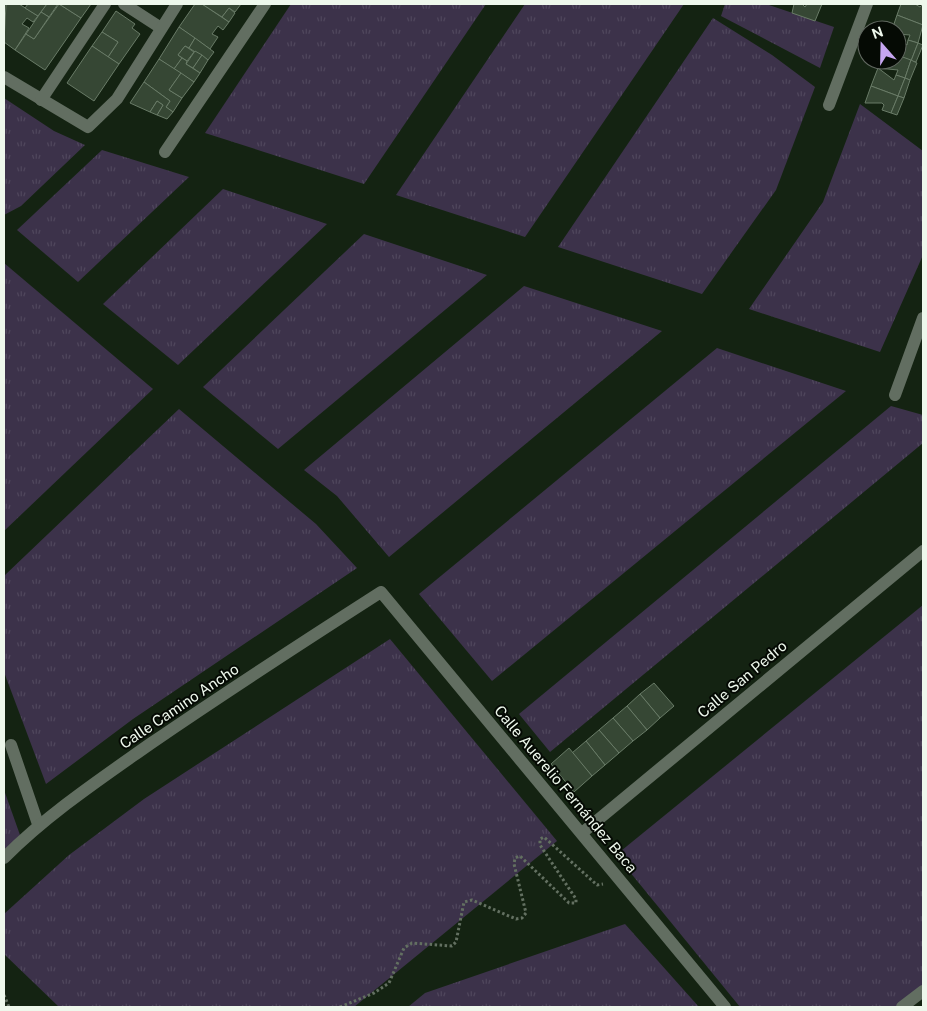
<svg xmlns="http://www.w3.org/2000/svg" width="927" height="1011" font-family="'Public Sans',sans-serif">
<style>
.grass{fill:url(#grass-tufts)}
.building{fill:#364734;stroke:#697b67}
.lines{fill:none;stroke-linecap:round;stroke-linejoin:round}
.path{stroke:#637061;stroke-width:3;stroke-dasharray:2.5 2.5;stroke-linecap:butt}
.minor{stroke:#626e61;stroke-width:12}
.tertiary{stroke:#626e61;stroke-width:12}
.labels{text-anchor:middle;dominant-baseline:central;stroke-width:4;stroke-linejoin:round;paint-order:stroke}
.street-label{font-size:15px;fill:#eef8ec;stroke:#050a04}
</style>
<defs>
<pattern id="grass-tufts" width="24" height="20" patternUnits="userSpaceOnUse" patternTransform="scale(1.25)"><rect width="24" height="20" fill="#3c324a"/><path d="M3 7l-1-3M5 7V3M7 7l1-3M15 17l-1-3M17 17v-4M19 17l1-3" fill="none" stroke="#4f465c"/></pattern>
</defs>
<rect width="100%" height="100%" fill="#142312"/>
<!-- grass -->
<g class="grass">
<path d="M291,4H486L364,184L205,133Z"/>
<path d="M525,4H684L525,237L396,195Z"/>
<path d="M725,4H766L834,27L820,68L721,16Z"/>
<path d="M713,18L772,55L815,87L776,190L702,294L558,247Z"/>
<path d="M4,98L54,131L85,145L21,206L4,215Z"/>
<path d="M860,104L923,151V255L880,352L749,309L823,202Z"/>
<path d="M102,150L189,177L78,282L17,230Z"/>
<path d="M223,189L327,224L178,365L103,304Z"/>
<path d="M364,234L487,275L278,449L203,387Z"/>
<path d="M4,263L153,389L4,531Z"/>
<path d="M524,286L662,331L389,557L337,496L304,470Z"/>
<path d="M717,348L846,391L492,681L419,594Z"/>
<path d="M891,406L923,415V443L550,752L519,714Z"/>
<path d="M179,409L316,524L357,568L133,719L46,784L4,672V576Z"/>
<path d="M923,605V988L898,1007H740L616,855Z"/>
<path d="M390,639L557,841L354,1007H59L4,954V914L69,855L144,799Z"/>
<path d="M4,790L20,835L4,851Z"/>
<path d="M625,924L699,1007H408L425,993Z"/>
</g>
<!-- building -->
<g class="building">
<path d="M6,4H19L38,16L33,22L27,18L22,24L29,28L15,50L4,42Z"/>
<path d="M28,4H47L38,16L25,8Z"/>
<path d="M47,4H58L49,17L41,12Z"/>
<path d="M59,4L81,18L45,70L15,50L26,34L34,39Z"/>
<path d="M59,4H91L81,18Z"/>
<path d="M195,4H202L229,22L223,30L218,26L212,34L218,37L210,49L179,27Z"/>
<path d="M202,4H241L235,12L229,8L222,17Z"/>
<path d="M794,4H802L805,7L807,4H822L815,21L792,13Z"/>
<path d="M901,4H915L920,7L923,4V25L897,15Z"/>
<path d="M229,8L235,13L229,22L222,17Z"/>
<path d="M116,11L135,24L132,28L140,34L119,64L108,57L118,42L102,32Z"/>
<path d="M41,12L49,17L34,39L26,34Z"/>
<path d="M897,15L923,25L918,43L908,40L910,35L897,34V30H892Z"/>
<path d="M179,27L195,38L189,48L185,46L178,55L182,58L174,69L159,59Z"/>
<path d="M102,32L118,42L108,57L92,46Z"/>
<path d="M195,38L214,52L208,60L189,48Z"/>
<path d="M897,38L907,45L908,40L918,43L911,61L897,55Z"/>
<path d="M918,43L923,45L916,62L911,61Z"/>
<path d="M92,46L119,64L94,101L67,83Z"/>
<path d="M185,46L194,52L187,61L178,55Z"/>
<path d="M195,51L202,55L193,68L186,64Z"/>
<path d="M202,55L208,60L200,73L193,68Z"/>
<path d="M897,55L911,60L905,78L896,75L898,70L878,68L881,60H897Z"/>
<path d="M182,58L187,61L186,64L200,73L194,82L174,69Z"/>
<path d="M159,59L181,73L169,90L182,98L173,112L166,107L170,101L144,82Z"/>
<path d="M911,60L917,63L910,80L905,78Z"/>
<path d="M878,68L894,80L896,75L905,78L898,96L871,86Z"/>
<path d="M181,73L194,82L182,98L169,90Z"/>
<path d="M905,78L910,80L904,98L898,96Z"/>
<path d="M144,82L170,101L166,107L173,112L167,119L157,115L163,105L157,101L150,112L130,103Z"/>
<path d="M871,86L898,96L891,113L882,110L884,105L882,103H865Z"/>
<path d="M898,96L904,98L897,115L891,113Z"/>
<path d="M157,101L163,105L157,115L150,112Z"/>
<path d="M654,683L674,706L660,718L640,694Z"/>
<path d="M640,694L660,718L647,730L627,706Z"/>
<path d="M627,706L647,730L633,741L613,718Z"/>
<path d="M613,718L633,741L619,753L599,730Z"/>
<path d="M599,730L619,753L605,765L586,741Z"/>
<path d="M586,741L605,765L592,776L572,753Z"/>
<path d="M569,748L592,776L574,792L551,764Z"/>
</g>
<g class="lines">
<!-- path -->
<g class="path">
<path d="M4,995L9,1007"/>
<path d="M340,1007L374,993L389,983L404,948L412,943L452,946L456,942L464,902L472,900L516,919L522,918L526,913L514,864L515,858L520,856L569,903H576V899L540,845V839L544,837L597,885L603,884"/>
</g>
<!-- minor -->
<g class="minor">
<path d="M124,4L161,28"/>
<path d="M4,77L88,127L117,99L177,4"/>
<path d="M41,100L105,4"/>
<path d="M829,105L867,4"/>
<path d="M165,152L265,4"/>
<path d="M895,395L923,318"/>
<path d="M11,745L38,824"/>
<path d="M582,833L923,551"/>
<path d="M4,858C48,814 99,780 150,744C226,692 303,642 381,592L725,1007"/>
</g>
<!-- tertiary -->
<path class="tertiary" d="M902,1007L923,991"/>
</g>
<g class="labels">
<!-- street labels -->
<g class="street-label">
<text transform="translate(742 679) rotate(-40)">Calle San Pedro</text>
<text transform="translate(179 706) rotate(-34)">Calle Camino Ancho</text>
<text transform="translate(566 789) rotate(50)">Calle Auerelio Fernández Baca</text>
</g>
</g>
<!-- border -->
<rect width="927" height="1011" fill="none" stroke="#eef8ec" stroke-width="10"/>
<!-- north arrow -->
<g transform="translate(882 45) rotate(340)"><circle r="24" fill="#050a04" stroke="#626961"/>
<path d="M0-4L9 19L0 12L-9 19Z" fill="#c6a6f0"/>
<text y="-8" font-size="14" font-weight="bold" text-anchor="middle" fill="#eef8ec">N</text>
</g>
</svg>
